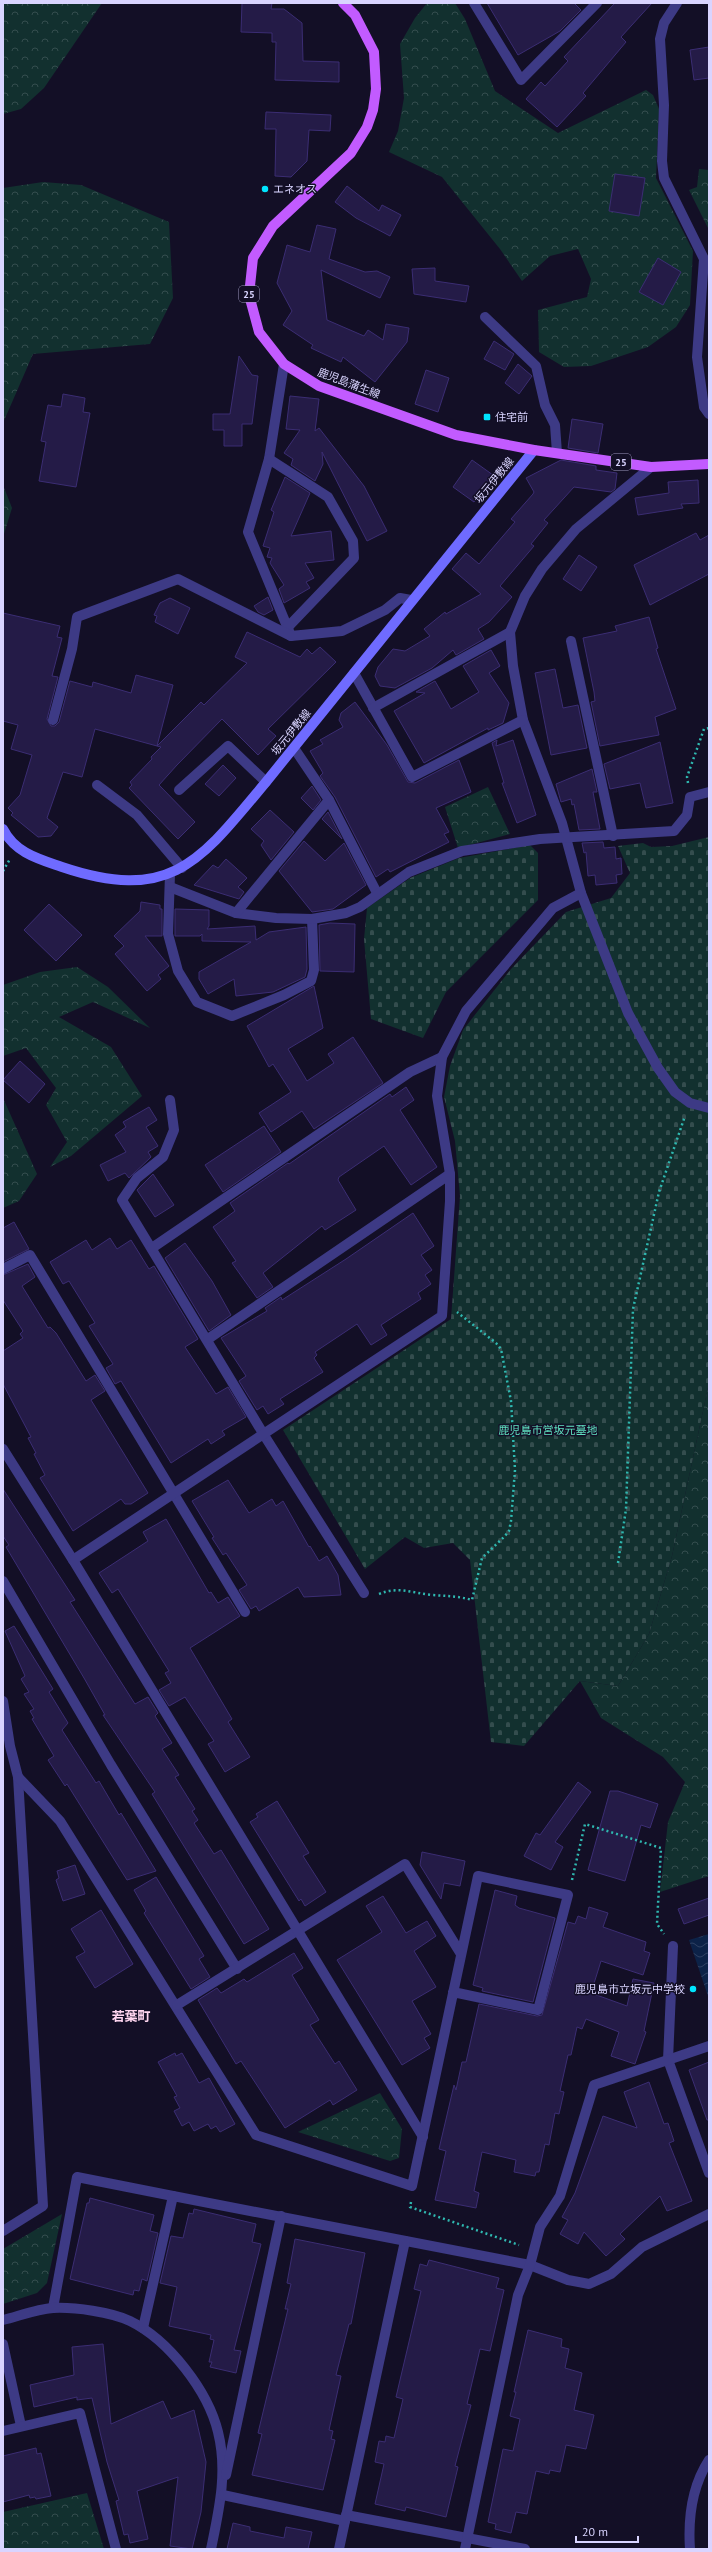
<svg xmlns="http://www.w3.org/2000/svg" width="712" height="2552" font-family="'PT Sans','Noto Sans JP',sans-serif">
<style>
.forest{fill:url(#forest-crowns)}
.cemetery{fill:url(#cemetery-stones)}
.water{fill:url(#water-waves)}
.building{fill:#241b47;stroke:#3b2d73}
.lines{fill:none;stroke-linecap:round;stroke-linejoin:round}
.path{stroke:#2fb8b0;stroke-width:2.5;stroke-dasharray:2 3;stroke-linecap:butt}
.minor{stroke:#3d3a85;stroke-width:10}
.tertiary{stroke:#3d3a85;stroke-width:10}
.secondary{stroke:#6f6bff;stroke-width:10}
.primary{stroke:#c25bff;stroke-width:10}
.poi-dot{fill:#00e5ff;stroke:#130f26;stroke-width:1.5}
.labels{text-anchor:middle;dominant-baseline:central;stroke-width:3;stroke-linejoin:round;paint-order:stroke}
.shield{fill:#130f26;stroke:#9e99be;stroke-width:1}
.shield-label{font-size:10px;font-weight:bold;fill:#d9d4ff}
.poi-label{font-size:11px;fill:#d9d4ff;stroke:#130f26;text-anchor:start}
.street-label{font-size:11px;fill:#d9d4ff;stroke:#130f26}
.park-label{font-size:11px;fill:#5fe0c0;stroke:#130f26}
.quarter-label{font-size:13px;font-weight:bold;fill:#ffd6f0;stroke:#130f26}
</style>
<defs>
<pattern id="forest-crowns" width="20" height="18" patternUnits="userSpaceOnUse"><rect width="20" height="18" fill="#12302f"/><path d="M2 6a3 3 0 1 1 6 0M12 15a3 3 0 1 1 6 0" fill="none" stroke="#344d4e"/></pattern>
<pattern id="cemetery-stones" width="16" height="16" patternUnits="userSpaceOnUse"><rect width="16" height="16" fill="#12302f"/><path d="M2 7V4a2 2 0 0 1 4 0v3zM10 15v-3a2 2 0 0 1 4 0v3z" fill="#344d4e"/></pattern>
<pattern id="water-waves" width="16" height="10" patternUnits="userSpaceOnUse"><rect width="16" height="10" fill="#0c2248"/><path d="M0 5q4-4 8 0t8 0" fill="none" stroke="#2f4163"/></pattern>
</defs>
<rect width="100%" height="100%" fill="#130f26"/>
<!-- forest -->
<g class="forest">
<path d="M3,3H102L44,88L21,109L3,114Z"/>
<path d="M427,3H455L465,19L495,91L558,133L646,90L653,95L659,109L656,178L693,251L690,305L676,327L648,347L591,366L564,367L539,352L538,310L587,297L591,279L578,249L550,256L522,281L500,249L442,177L389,152L398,131L404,98L400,44L415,18Z"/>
<path d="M699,169L709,170V230L689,190L697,187Z"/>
<path d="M43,182L81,185L169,222L173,298L150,344L33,354L3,423V188Z"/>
<path d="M3,485L12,508L3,537Z"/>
<path d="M488,787L510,834L458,848L445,807Z"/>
<path d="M77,967L108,987L150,1028L93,1002L59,1017L111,1047L142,1096L71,1156L50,1167L67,1142L46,1105L56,1088L26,1048L3,1056V985L40,972Z"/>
<path d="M3,1098L37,1174L19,1201L3,1208Z"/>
<path d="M709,1383V1876L660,1892L668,1822L685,1782L663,1757L601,1718L580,1681L618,1686L649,1634L672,1556Z"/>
<path d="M380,2093L402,2129L399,2158L390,2161L298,2132Z"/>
<path d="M62,2214L47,2283L37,2293L3,2304V2249Z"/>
<path d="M87,2493L104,2549H3V2512Z"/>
</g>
<!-- cemetery -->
<g class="cemetery">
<path d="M709,837V1383L672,1556L649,1634L618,1686L580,1681L524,1746L491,1742L470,1560L453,1543L424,1548L405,1537L365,1569L283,1430L451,1319L460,1196L455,1141L444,1097L450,1066L463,1030L511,969L566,912L611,898L630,873L618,846L643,843L651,847L672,846Z"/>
<path d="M530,845L538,853V900L446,992L423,1038L371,1019L364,939L367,908L410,878L459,858Z"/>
</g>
<!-- water -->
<path class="water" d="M709,1934V1999L689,1940Z"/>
<!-- building -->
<g class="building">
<path d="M242,3H272L271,9H284L302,23L303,61L339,62V82L275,80L276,42H272V33L241,32Z"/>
<path d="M487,3H574L581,10L560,31L518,55Z"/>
<path d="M615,3H652L621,37L626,42L583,93L586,96L557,127L526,99L541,82L545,86L568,61L564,57Z"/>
<path d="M709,47V78L694,80L690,50Z"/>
<path d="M266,112L331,115L330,131L309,130L307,161L291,177L275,176L276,129H265Z"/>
<path d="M615,174L645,178L639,216L609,211Z"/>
<path d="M347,186L379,211L382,205L401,215L390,236L356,218L335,202Z"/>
<path d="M317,225L336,229L329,259L365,272L377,271L390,277L380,298L321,270L327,320L364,336L368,330L383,340L386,324L409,328L407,342L375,382L343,357L341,362L311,348L313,345L283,325L292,311L277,283L287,245L310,252Z"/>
<path d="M658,258L681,272L663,305L639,292Z"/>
<path d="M435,268V281L469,286L466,302L414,294L412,269Z"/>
<path d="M494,341L514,354L505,370L484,359Z"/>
<path d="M239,356L252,375L258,376L252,424H242V446H224V430H213V414H230Z"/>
<path d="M518,364L532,376L519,394L505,383Z"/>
<path d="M426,370L449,378L438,412L415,404Z"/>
<path d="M63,394L85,398L83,412L90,413L76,487L39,481L46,442L41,441L48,405L61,407Z"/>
<path d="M290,396L319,399L315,431L319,428L364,486L387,531L367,541L322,452L323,464L315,481L291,465L293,459L284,453L300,430L286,429Z"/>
<path d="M572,419L603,424L598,453L568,448Z"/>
<path d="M472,460L493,475L474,502L453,487Z"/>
<path d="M561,460L596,466V470L617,473L615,489L611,492L574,487L544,520L548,523L531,544L534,546L500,586L512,597L489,622L478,629L484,639L456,655L453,650L432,668L395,688L380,686L375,676L378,667L393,649L405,651L430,636L424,629L445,612L446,614L481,594L452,569L466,553L479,564L515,522L511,519L533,494L534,492L526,478Z"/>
<path d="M285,477L310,493L291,536L331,531L334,560L305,563L314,578L306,582L310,588L284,603L279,589L284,585L270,563L272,558L267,557L270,548L263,546L274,512L271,510Z"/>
<path d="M698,480L699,503L681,504L683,508L638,515L635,498L669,493L668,482Z"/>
<path d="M696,533L700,540L709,535V574L650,605L634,565Z"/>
<path d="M579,555L597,567L581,591L563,579Z"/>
<path d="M268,597L273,610L264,615L258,612L254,606Z"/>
<path d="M170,598L190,608L178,634L155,622L157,616L154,615L160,603Z"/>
<path d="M3,613L60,626L57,637L62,638L52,676L58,677L47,719L51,726H55L59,722L70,681L92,687L93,682L131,693L136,675L173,685L157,746L95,729L82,777L63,772L47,818L58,827L51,836L38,837L11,815L13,813L8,808L20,795L32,755L11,749L18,725L3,721Z"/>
<path d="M649,617L658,648L656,649L676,709L655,717L659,735L600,746L591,702L595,701L594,692L583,638L617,631L615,626Z"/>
<path d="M247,632L300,657L307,649L312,654L320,647L336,662L268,729L276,736L258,755L222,719L177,765L159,785L195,822L178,839L129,788L132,785L130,782L152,759L151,757L161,747L157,746L201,702L204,705L247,663L235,657Z"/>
<path d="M491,650L500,666L489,673L509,703L503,723L488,730V728L424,763L394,711L425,693L416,692L435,681L451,709L479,692L463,666Z"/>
<path d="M555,669L563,708L578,705L587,748L551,755L535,673Z"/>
<path d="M355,702L387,745L408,782L415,783L459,760L471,792L436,808L449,832L444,834L449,842L390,872L388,869L376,877L335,797L320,776L323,773L310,751L323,744L320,740L343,727L339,720L341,713Z"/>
<path d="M497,740L496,746L513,740L536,815L517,823L502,783H504L492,743Z"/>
<path d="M660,742L673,803L646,808L640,783L610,789L604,764Z"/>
<path d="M223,765L236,778L219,796L205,784Z"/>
<path d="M592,769L597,792H593L600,829L579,830L574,804L572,805L571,799L561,802L556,784Z"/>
<path d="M312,786L321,800L313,810L301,798Z"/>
<path d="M270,810L294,832L271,860L261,845L264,841L251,829Z"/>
<path d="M328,812L342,839L322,819Z"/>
<path d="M304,841L325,861L344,843L366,885L333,909L312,912L279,871Z"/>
<path d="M603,842L604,848L615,847L616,859L621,858L622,874L616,875L617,883L596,885L595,875L588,876L586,852L584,853L582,843Z"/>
<path d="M226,859L247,878L238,887L244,892L239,899L194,885L213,865L218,868Z"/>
<path d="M141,902L160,905V909H162V936H145L169,966L158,975L161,979L147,991L115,954L124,946L114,936L140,911Z"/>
<path d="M49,904L82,935L56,961L24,930Z"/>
<path d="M175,909L209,910V926L207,929L255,926L256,940L269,932L306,927L307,969L305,977L273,992L236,996L234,979L208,994L199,979V972L251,942L202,941V934L200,936H175Z"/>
<path d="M330,923L355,924L354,972L320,971L319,925Z"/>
<path d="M314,986L323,1028L288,1049L307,1081L334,1063L328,1054L353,1037L383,1083L314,1129L302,1111L271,1132L259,1113L291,1092L273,1064L269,1067L247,1026Z"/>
<path d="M20,1061L45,1084L29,1103L3,1080Z"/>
<path d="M406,1087L414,1100L400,1110L437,1167L411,1185L384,1146L339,1177L338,1180L356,1210L325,1230L322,1226L263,1273L273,1287L257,1298L232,1263L236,1261L213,1227L235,1211L230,1203L288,1163L289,1164L390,1094L392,1097Z"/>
<path d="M149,1107L157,1120L146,1127L158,1146L148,1152L151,1157L129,1178L125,1173L108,1181L100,1165L126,1152L115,1135L126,1127L123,1122Z"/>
<path d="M264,1126L281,1152L223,1192L205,1165Z"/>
<path d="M153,1174L174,1205L155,1217L137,1190Z"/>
<path d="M413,1213L434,1246L421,1255L432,1270L425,1275L431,1284L418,1293L421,1299L381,1325L387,1335L371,1345L357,1324L315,1352L317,1355L314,1358L323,1372L280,1399L284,1404L268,1414L263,1406L257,1410L239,1381L246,1376L221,1338L267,1311L265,1308L281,1297L282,1300L346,1259Z"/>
<path d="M14,1222L29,1249L3,1262V1228Z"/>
<path d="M110,1238L117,1249L131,1240L149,1269L154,1266L198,1339L185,1347L216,1394L228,1387L246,1417L222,1431L225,1435L211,1444L208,1439L171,1463L121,1381L115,1384L106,1368L113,1364L89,1326L95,1323L69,1281L63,1284L50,1262L86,1240L92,1250Z"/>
<path d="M185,1243L212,1281L231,1315L209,1331L165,1258Z"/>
<path d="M28,1264L35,1277L22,1286L48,1328L50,1327L56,1333L86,1381L95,1375L105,1391L91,1400L148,1493L131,1504H125L121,1499L73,1531L40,1478L45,1475L34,1454L36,1453L28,1438L31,1437L3,1384V1351L23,1338L20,1334L23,1331L3,1300V1275Z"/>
<path d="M228,1480L249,1513L272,1499L276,1506L283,1501L309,1547L310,1546L319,1561L327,1556L338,1575L341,1595L304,1597L298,1587L259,1611L256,1606L251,1609L239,1590L247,1585L226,1553L223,1555L212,1538L214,1537L192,1501Z"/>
<path d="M3,1489L75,1600L70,1602L135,1704L148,1697L158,1713L155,1716L172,1743L162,1749L179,1775L175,1777L195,1809L192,1811L198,1820L194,1823L214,1854L221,1850L269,1929L244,1944L152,1794L155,1792L103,1715H105L84,1678L6,1547L9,1545L3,1536Z"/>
<path d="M166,1519L209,1593L211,1592L218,1603L228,1597L240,1616L190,1648L232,1719L228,1722L250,1757L225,1772L208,1744L214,1741L185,1697L169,1706L159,1690L171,1683L165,1673L169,1671L118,1589L112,1593L99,1573L148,1541L143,1532Z"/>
<path d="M14,1626L53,1689L49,1692L68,1723L62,1730L96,1783L99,1781L119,1815L121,1813L156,1871L127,1880L67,1784L65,1786L48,1760L54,1756L32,1719L34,1718L30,1711L34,1709L24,1694L29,1692L21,1679L25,1676L5,1631Z"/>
<path d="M578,1782L591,1792L555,1842L563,1847L551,1870L524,1856L536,1833L540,1835Z"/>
<path d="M610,1791H618L658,1804L650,1828L641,1825L625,1881L588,1870Z"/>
<path d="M277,1801L309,1853L303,1856L326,1892L305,1906L301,1899L299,1901L250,1822L258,1817L256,1814Z"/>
<path d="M422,1852L465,1861L460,1886L444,1883L441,1899L420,1865Z"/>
<path d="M75,1865L85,1894L63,1901L56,1880L59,1878L57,1871Z"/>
<path d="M156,1877L204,1956L199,1959L210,1977L191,1989L144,1913L146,1911L134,1890Z"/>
<path d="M495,1890L517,1896L515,1905L519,1908L555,1918L533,2002L482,1991L483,1988L473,1985Z"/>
<path d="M383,1896L406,1933L427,1921L436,1936L414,1951L436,1987L412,2001L431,2034L424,2038L430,2048L402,2065L337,1960L382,1932L366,1906Z"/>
<path d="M709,1898V1915L684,1924L678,1909Z"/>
<path d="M589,1907L608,1913L603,1927L646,1942L644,1951L650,1953L643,1975L601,1961L591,1993L627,2006L633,1979L654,1983L644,2031L646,2032L635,2064L611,2056L619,2032L586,2019L582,2029L577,2027L571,2055H568L560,2091L564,2092L559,2114L555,2113L549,2145L545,2144L539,2172H536L535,2176L514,2172L516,2160L482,2152L474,2191L479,2193L476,2208L435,2200L446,2151L439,2149L454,2085L456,2090L462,2062H466L479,2004L537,2016L542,2015L568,1922L575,1924L578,1916L586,1919Z"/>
<path d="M101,1910L133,1964L95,1988L76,1957L85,1952L71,1929Z"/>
<path d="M294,1953L303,1968L292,1975L319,2020L310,2025L335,2064L339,2061L357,2090L333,2105L330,2100L285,2128L241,2061L236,2064L198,2000L217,1988L221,1993L244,1979L247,1982Z"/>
<path d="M175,2053L176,2056L182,2053L199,2083L209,2078L235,2124L220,2132L216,2126L211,2129L208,2124L194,2131L189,2122L182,2126L174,2111L180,2108L174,2097L177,2096L158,2062Z"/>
<path d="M709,2062V2120H707L689,2070Z"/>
<path d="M649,2082L664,2124L668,2123L674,2141L669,2143L692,2201L667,2211L660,2196L620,2234L625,2239L606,2256L584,2232L578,2244L560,2234L568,2220L562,2217L575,2193L603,2116L637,2128L624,2092Z"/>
<path d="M90,2198L154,2215L150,2231L158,2233L147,2281L142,2279L139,2291L134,2290L133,2295L70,2279L87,2203H89Z"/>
<path d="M194,2209L256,2224L252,2242L261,2244L234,2350L241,2351L236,2373L210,2367L212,2362H209L214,2340L210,2339L211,2335L169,2326L177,2287L160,2283L171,2236L183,2238L189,2213L193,2214Z"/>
<path d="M295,2239L365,2253L351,2324H349L336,2375L341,2376L329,2430L333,2431L331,2439L335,2440L323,2490L252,2475L262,2434L258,2433L288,2309H285L291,2284L287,2283Z"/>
<path d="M429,2260L499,2278L496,2288L504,2290L490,2351L480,2349L467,2404L471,2405L455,2466L458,2467L446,2517L406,2507L405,2511L375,2504L384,2464L375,2462L379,2441L385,2442L386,2436L394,2438L403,2399L396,2397L421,2291L414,2289L420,2264L427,2266Z"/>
<path d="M528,2330L562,2339L561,2347L569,2349L565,2368L582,2373L574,2410L594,2415L586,2449L566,2445L560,2472L550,2470L549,2474L536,2471L527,2514L516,2512L511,2533L495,2529L496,2524L488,2522L503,2449L513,2451L520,2419L510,2416L516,2392H514Z"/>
<path d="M103,2344L111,2424L163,2401L171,2419L194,2410L206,2462L201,2512L192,2549L170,2546L178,2477L137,2491L148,2539L130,2543L128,2534L124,2535L116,2501L119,2500L107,2462L92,2398L77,2400V2397L34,2407L30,2385L74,2375L72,2347Z"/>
<path d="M36,2448L37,2454L41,2453L51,2496L36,2499L35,2497L30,2498L29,2495L3,2502V2456Z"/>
<path d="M233,2523L250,2527V2531L284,2538L286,2527L312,2532L308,2549H227Z"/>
</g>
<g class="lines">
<!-- path -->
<g class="path">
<path d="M688,783L687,777L704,729L709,728"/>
<path d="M3,871L10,859"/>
<path d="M618,1563L626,1509L633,1309L659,1192L685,1116"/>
<path d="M379,1594C398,1586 412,1593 432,1595C446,1596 458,1596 472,1600L482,1558L504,1537L509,1531L511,1521L515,1470L511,1401L501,1349L496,1343L457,1312"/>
<path d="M572,1880L585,1824L661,1848L657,1924L664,1934"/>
<path d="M411,2202L410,2207L519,2245"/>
</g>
<!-- minor -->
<g class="minor">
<path d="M474,3L521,80L597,3"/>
<path d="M677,3L664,23L660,39L664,105L662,161L664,178L704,259L697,357L704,407L709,414"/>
<path d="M485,317L536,366L545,405L555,425L557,453"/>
<path d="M284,364L269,459L248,532L291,636"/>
<path d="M269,459L328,497L353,541L354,558L287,628"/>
<path d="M651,467L576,529L542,569L525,596L510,632L513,666L523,720L562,823L581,893L628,1013L658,1068L675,1092L690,1103L709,1108"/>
<path d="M571,641L613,836"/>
<path d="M354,673L412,777L523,720"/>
<path d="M373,708L510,632"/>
<path d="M53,720L72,649L77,617L178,579L291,636L342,631L385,610L400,598L411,600"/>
<path d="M294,748L329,800L377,893"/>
<path d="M97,785L137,815L182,868"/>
<path d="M179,790L228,746L266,782"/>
<path d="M170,874L168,934L178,971L197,1002L232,1016L284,995L311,981L314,970L312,919"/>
<path d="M170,887L236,913L276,918L312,919L346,913L360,907L409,872L462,851L540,839L674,831L687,815L690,797L709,792"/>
<path d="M236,913L329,800"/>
<path d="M170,1100L174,1130L163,1157L137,1178L122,1200L264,1435L364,1593"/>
<path d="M152,1248L410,1072L442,1057"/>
<path d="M3,1269L30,1255L245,1612"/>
<path d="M208,1339L450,1174"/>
<path d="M3,1449L73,1560"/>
<path d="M3,1581L111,1765L237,1969"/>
<path d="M3,1701L10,1746L18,1777L43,2206L3,2231"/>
<path d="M18,1777L60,1821L256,2135L412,2186L478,1876L568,1895L538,2010L453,1992"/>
<path d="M673,1946L668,2060L709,2173"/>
<path d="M177,2005L405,1864L461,1954"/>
<path d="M423,2137L73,1560L442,1316L450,1201V1174L437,1096L442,1057L466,1011L553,908L581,893"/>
<path d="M53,2308L77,2177L173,2196"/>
<path d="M3,2320C19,2316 37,2309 53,2308C75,2307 111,2312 130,2321C169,2340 208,2391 218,2432C228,2472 219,2510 211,2549"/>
<path d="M143,2328L173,2196L530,2265L568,2280L589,2284L611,2274L642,2247L709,2214"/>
<path d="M3,2344L21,2426"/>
<path d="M3,2431L80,2413L116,2549"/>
<path d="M226,2475L281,2216"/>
<path d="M223,2495L345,2521"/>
<path d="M346,2515L525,2549"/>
<path d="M339,2549L405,2241"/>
<path d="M465,2549L518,2295L530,2265L540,2227L560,2196L594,2085L709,2046"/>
</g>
<!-- tertiary -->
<path class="tertiary" d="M690,2549C688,2519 692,2486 709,2460"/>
<!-- secondary -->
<path class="secondary" d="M3,829C15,853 39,859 62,867C172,904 201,860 266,782L534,450"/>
<!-- primary -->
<path class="primary" d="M343,3L355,15L374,52L376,89L373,110L367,127L351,153L273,226L253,258L249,295L259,332L284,364L319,386L456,435L534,450L651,467L709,464"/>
</g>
<!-- markers -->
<g class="poi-dot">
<circle cx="265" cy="189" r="4"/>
<rect x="483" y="413" width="8" height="8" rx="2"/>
<circle cx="693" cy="1989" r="4"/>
</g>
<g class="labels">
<!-- shield labels -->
<g class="shield">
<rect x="239" y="286" width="20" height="16" rx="3"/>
<rect x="611" y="454" width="20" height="16" rx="3"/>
</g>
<g class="shield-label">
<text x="249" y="294">25</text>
<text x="621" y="462">25</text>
</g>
<!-- poi labels -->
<g class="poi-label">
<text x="273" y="189">エネオス</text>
<text x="495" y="417">住宅前</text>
<text x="685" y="1989" text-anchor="end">鹿児島市立坂元中学校</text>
</g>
<!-- street labels -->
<g class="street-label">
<text transform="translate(349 383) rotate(21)">鹿児島蒲生線</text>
<text transform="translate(494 480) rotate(-51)">坂元伊敷線</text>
<text transform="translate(291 732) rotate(-51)">坂元伊敷線</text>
</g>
<!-- park labels -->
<g class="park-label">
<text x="548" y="1430">鹿児島市営坂元墓地</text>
</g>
<!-- quarter labels -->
<g class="quarter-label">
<text x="131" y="2016">若葉町</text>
</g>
</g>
<!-- border -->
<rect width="712" height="2552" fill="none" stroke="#d9d4ff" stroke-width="8"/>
<!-- scale -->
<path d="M576 2536v6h62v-6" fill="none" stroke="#d9d4ff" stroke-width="2"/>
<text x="582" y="2536" font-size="12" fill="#d9d4ff" stroke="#130f26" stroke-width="3" paint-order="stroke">20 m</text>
</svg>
